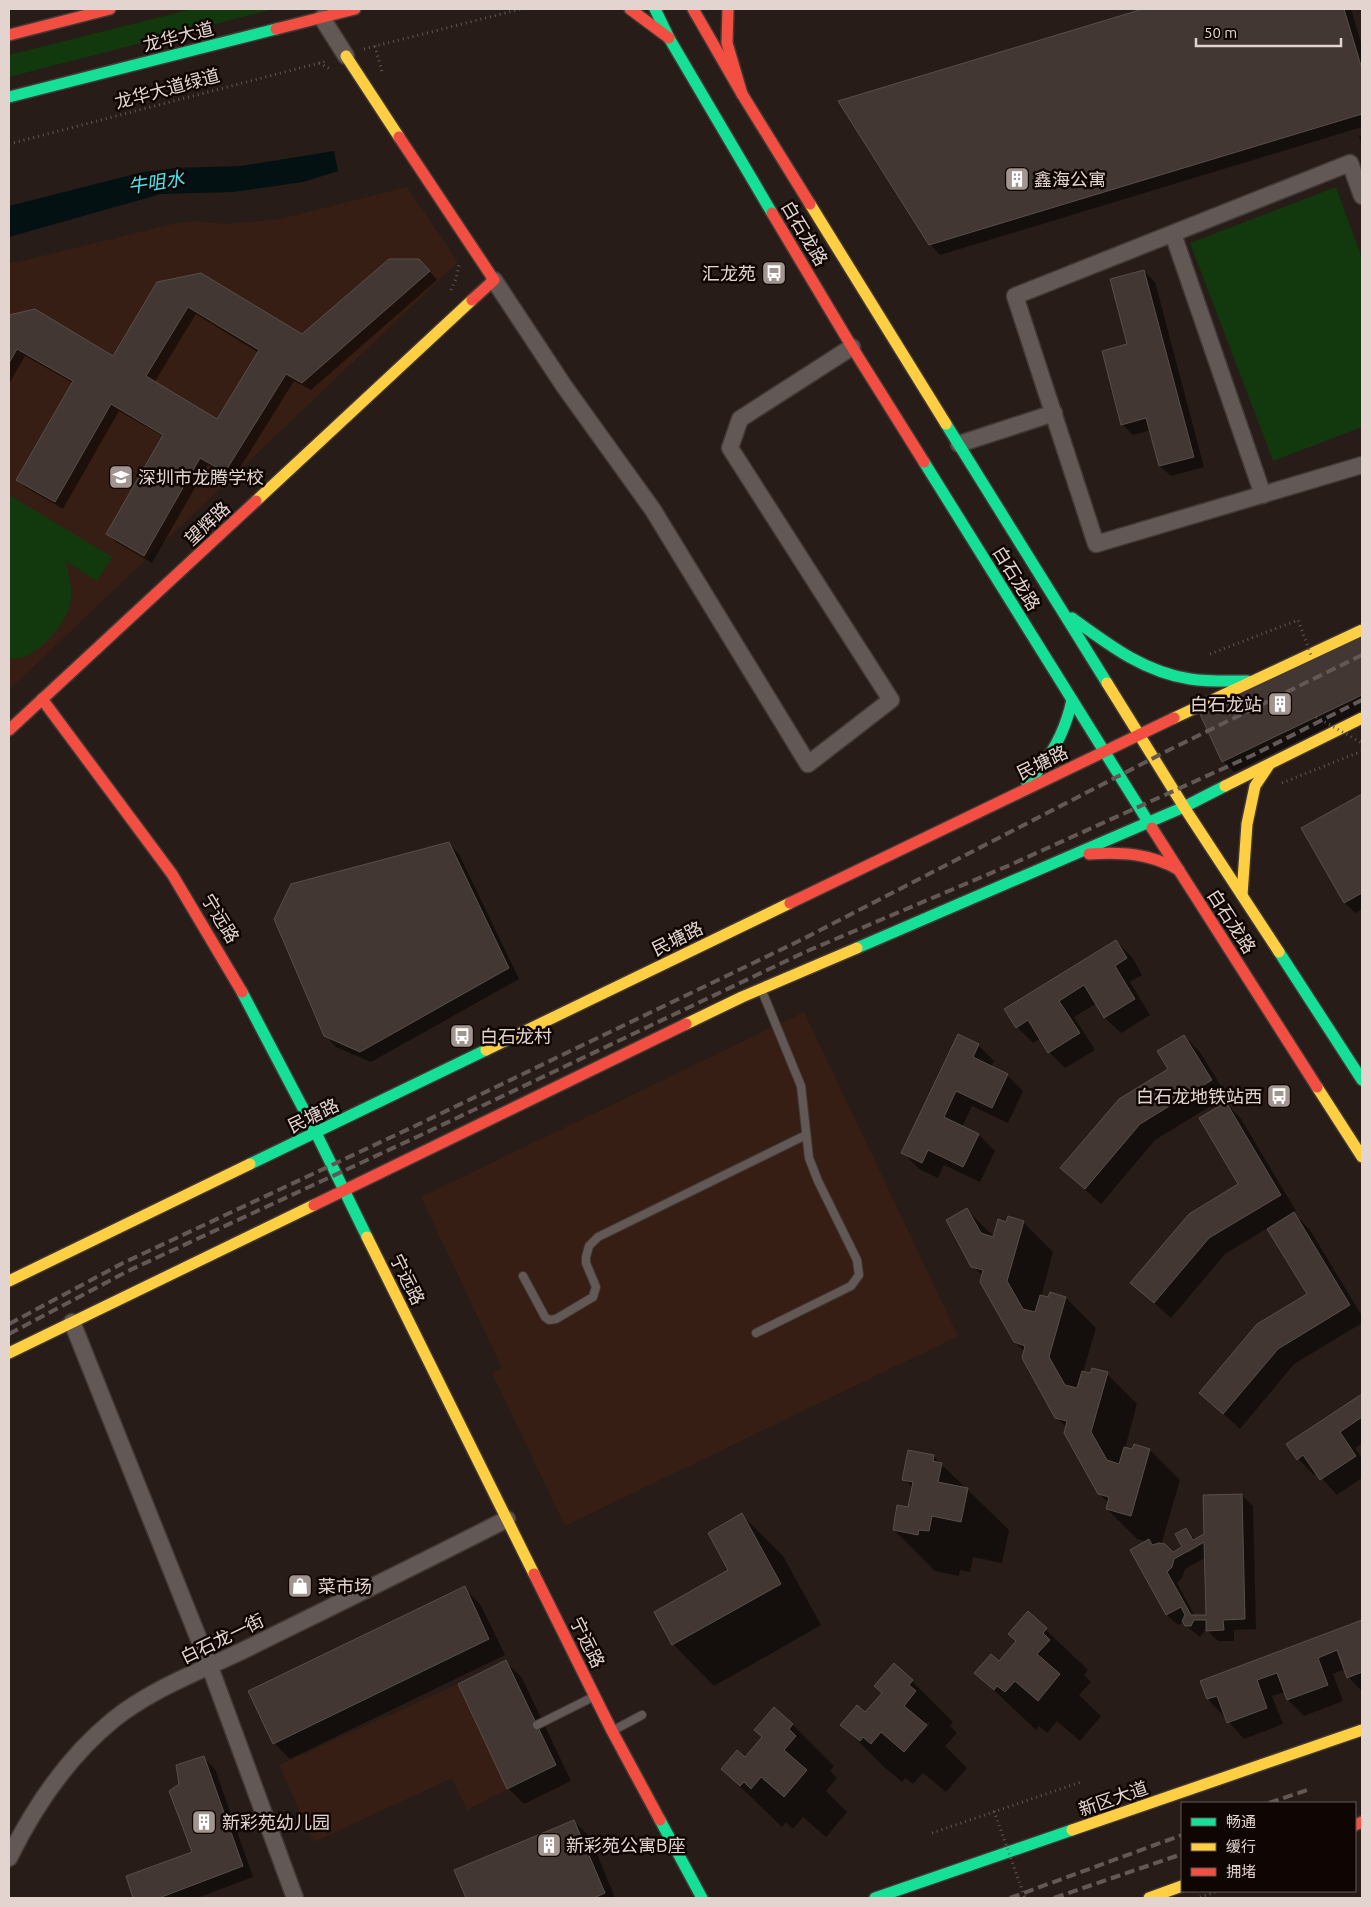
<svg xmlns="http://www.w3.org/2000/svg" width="1371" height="1907" font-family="Ubuntu,'Noto Sans SC',sans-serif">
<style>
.built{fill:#371e14}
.green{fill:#12380e}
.water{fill:#041112}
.shadow{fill:#0007;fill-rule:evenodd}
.building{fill:#423733;stroke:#584f4a;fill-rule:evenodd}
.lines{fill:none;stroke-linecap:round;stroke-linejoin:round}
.lane-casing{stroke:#423935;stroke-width:10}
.street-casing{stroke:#423935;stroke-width:19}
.fast-casing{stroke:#423935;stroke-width:14}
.slow-casing{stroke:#423935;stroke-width:14}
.jam-casing{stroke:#423935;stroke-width:14}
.path{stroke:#615853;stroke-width:3;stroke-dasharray:1 4;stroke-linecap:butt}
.lane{stroke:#625956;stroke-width:8}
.street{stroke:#625956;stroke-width:16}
.fast{stroke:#16e098;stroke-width:11}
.slow{stroke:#ffcf43;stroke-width:11}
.jam{stroke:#f24e42;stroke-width:11}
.rail{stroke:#625956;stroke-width:4;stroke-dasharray:10 5;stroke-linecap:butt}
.path-bridge{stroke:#615853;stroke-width:3;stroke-dasharray:1 4;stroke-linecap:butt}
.labels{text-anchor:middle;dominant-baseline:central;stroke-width:5;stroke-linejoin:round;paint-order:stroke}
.street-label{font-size:18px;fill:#e4d4cf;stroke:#0f0604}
.poi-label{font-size:18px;fill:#e4d4cf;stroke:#0f0604;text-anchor:start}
.water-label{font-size:19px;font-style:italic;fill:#4ae7f0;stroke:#0f0604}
</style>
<rect width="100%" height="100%" fill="#271c17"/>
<!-- built -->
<g class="built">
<path d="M407,187L458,262L9,690V264L173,224L194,221L227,224L280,219Z"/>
<path d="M804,1012L958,1336L565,1526L492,1373L502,1368L421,1197Z"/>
<path d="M458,1684L507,1789L467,1810L452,1778L314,1842L279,1765Z"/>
</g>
<!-- green -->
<g class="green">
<path d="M192,9H274L9,77V55Z"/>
<path d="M1336,187L1362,258V427L1273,461L1190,243Z"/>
<path d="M9,495L112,557L97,581L65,561C70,576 75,597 67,613C59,630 41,650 24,657C19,658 14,659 9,659Z"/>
</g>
<!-- water -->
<path class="water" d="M334,151L338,171L303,182L233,192L161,194L9,237V206L143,172L176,168L241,166Z"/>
<!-- shadow -->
<g class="shadow">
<path d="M1147,9H1351L1362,46V127L940,255L930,244L840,101Z"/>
<path d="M1362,135V146L1359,136Z"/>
<path d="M427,268L437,280L311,390L294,381L233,479L208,465L152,563L116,542L108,534L164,437L119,411L63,509L25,487L17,479L73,383L25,356L9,384V317L35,311L113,358L158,283L302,335ZM196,314L259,353L217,421L154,383Z"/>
<path d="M1144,271L1155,282L1204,467L1171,476L1160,466L1151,430L1133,435L1122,424L1128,345Z"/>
<path d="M1362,636V711L1234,772L1223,761Z"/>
<path d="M1362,795V909L1355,913L1344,902L1303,829Z"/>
<path d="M448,843L459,854L519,979L371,1062L336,1047L325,1035Z"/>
<path d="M1116,941L1132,957L1142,975L1130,982L1150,1015L1121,1033L1105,1018L1097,1003L1074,1017L1095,1050L1065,1068L1049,1052L1041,1038L1033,1043L1017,1027Z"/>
<path d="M1184,1036L1200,1052L1227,1096L1155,1140L1101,1204L1062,1168L1170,1070Z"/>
<path d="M978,1045L994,1061L991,1067L1007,1075L1023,1091L1008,1123L972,1106L962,1127L979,1135L995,1151L980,1182L944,1165L938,1178L919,1169L903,1153Z"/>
<path d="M1226,1103L1241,1119L1296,1211L1293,1213L1310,1230L1362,1316V1323L1294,1364L1240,1429L1201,1393L1308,1295L1268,1228L1225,1254L1171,1318L1132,1283L1240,1184Z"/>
<path d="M967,1210L994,1237L1007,1223L1023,1222L1053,1252L1041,1297L1066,1298L1096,1328L1083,1372L1091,1375L1107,1374L1137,1404L1125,1448L1133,1451L1150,1450L1180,1480L1161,1545L1173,1554L1184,1547L1186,1530L1196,1540L1205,1535L1242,1495L1253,1506L1256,1629L1234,1630V1641H1218L1207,1630H1205L1200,1637L1183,1623L1178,1625L1167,1615L1132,1551L1148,1542L1137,1539L1107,1509L1109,1504L1099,1493L1067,1428L1056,1417L1025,1352L1015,1342L983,1276L972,1266ZM1203,1541L1204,1543L1188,1553V1550ZM1206,1557L1207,1616H1195L1177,1583L1182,1578L1185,1569Z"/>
<path d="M1362,1395V1443L1355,1448L1362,1458V1478L1337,1495L1317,1473L1314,1475L1298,1459L1288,1445Z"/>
<path d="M933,1456L1009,1530L1002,1563L973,1557L970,1572L960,1570L959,1576L935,1571L894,1530L909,1509L913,1488L904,1479Z"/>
<path d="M742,1515L783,1556L821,1625L714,1686L673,1644L656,1613L730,1571Z"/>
<path d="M464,1588L480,1604L505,1655L290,1759L274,1743Z"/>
<path d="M1028,1613L1088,1670L1084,1675L1091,1682L1079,1695L1101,1716L1080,1741L1057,1721L1047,1733L1039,1726L1036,1730L976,1673L999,1663L1017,1642Z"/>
<path d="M1362,1621V1691L1348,1677L1345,1669L1333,1674L1343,1701L1304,1716L1288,1700L1285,1692L1272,1696L1283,1724L1244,1739L1208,1699L1201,1682Z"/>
<path d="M506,1662L522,1678L571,1781L524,1804L508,1788Z"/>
<path d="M912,1681L953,1722L950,1726L957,1733L945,1746L967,1768L946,1792L923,1773L913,1784L905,1778L902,1782L883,1766L842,1725L865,1714ZM928,1722L930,1723L921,1734L919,1732Z"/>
<path d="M774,1709L793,1725L834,1766L830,1771L837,1778L826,1791L847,1812L826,1837L803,1817L793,1829L786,1822L782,1827L722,1769L745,1759L763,1738Z"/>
<path d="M204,1758L215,1769L253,1877L197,1898H135L127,1877L193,1853L180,1785Z"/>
<path d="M574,1821L590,1837L615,1898H467L456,1871Z"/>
</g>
<!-- building -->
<g class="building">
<path d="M1143,9H1344L1362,69V114L929,245L838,101Z"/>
<path d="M389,259H419L430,271L302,383L286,374L225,472L200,458L144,556L106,534L163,435L111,404L55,502L16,480L73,381L17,349L9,363V315L35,309L113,356L157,282L201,273L302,334ZM188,307L259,350L217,419L146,376Z"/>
<path d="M1144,270L1194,457L1159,466L1146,418L1121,425L1102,351L1127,344L1110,279Z"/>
<path d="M1362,635V695L1222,762L1199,712Z"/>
<path d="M1362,794V893L1344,903L1301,828Z"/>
<path d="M449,842L509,968L360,1052L324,1036L274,919L291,884Z"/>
<path d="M1116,940L1127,958L1115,966L1135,999L1104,1018L1084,985L1059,1001L1080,1033L1048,1053L1028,1020L1016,1028L1004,1009Z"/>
<path d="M958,1034L979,1044L973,1057L1008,1074L992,1108L956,1091L944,1117L979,1134L963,1167L928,1150L922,1163L901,1153Z"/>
<path d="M1184,1035L1212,1080L1140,1124L1085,1189L1060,1168L1119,1099L1168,1069L1157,1051Z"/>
<path d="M1226,1102L1281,1195L1209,1238L1154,1303L1130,1283L1189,1214L1238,1184L1199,1118Z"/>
<path d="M967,1208L981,1233L993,1237L998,1219L1006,1222L1008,1216L1024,1221L1007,1281L1023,1309L1035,1312L1040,1295L1048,1297L1050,1292L1066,1297L1049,1357L1065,1385L1077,1388L1082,1371L1090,1373L1092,1368L1108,1372L1091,1432L1107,1460L1119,1464L1124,1447L1132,1449L1134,1444L1150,1449L1131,1516L1106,1509L1109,1497L1098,1494L1064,1433L1067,1421L1055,1418L1022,1358L1025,1346L1014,1342L980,1282L983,1270L971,1267L946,1220Z"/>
<path d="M1294,1212L1350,1305L1278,1349L1223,1414L1199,1393L1257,1324L1307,1294L1267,1229Z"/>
<path d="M1362,1394V1417L1340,1432L1356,1456L1320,1480L1303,1455L1297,1460L1286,1444Z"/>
<path d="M908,1450L934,1455L933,1461L942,1463L938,1482L968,1488L961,1522L932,1516L929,1531L919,1530L918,1535L893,1530L897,1505L908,1507L913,1482L902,1480Z"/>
<path d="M1242,1494L1245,1619L1223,1620L1224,1630L1206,1631V1620H1194L1191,1626H1185L1182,1621L1185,1615L1181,1607L1166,1615L1130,1550L1149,1539L1152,1545L1159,1543L1165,1544L1173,1552L1182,1547L1175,1534L1186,1528L1193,1540L1204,1534L1203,1495ZM1204,1542L1206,1615H1191L1167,1572L1172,1567L1174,1559Z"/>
<path d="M742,1513L781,1584L672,1645L654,1612L728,1570L708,1533Z"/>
<path d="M465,1586L489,1639L273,1744L248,1691Z"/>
<path d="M1028,1611L1047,1628L1043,1633L1050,1640L1037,1654L1060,1674L1038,1701L1015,1681L1005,1692L997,1686L994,1690L974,1673L991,1654L999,1661L1016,1641L1008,1634Z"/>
<path d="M1362,1620V1672L1347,1678L1337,1650L1318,1658L1328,1685L1287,1700L1277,1673L1257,1680L1267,1708L1227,1723L1217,1696L1207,1699L1200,1681Z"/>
<path d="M506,1660L556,1765L507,1789L458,1684Z"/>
<path d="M894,1663L913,1680L909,1685L916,1691L904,1706L927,1725L904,1752L881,1732L871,1744L863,1737L860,1741L840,1725L857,1705L865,1712L882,1693L874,1686Z"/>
<path d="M774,1707L793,1724L789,1729L796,1736L784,1750L807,1770L784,1797L761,1777L751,1789L744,1782L740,1786L721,1769L737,1750L745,1757L762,1737L754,1730Z"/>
<path d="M204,1756L243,1866L159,1898H133L126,1876L192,1852L169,1791L179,1784L176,1765Z"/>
<path d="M574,1820L605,1893L594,1898H466L454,1870Z"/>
</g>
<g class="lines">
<defs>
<g id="lane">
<path d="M523,1276L545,1317L549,1320L556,1319L593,1297L596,1287L586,1263V1257L589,1246L598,1237L806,1135"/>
<path d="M756,1333L851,1286L859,1275L857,1260L818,1181L809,1158L801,1086L762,991"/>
<path d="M537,1725L593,1697"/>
<path d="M614,1730L642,1715"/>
</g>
<g id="street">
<path d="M322,18L346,56"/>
<path d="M1362,196L1350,163L1015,296L1096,544L1362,465"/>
<path d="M1173,234L1263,495"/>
<path d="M494,280L564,386L653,510L808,764L891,700L730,448L740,419L852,347"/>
<path d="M959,444L1054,413"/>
<path d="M72,1322L210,1667L295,1898"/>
<path d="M9,1858C34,1807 69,1756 113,1720C153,1688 201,1671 246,1649C333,1606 421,1563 507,1519"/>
</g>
<g id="fast">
<path d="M655,9L669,38L772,213"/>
<path d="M9,97L276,29"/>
<path d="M946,424L1107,683"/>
<path d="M924,462L1152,828"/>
<path d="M1072,618C1109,645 1144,672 1190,679C1209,682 1229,681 1248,681"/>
<path d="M1027,783C1051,759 1065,733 1072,700"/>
<path d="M857,948L1184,807L1225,786"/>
<path d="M1279,952L1362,1080"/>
<path d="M242,992L316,1133L367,1237"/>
<path d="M250,1164L486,1050"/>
<path d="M660,1820L702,1898"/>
<path d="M875,1898L1072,1830"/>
</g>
<g id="slow">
<path d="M346,56L399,137"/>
<path d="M810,204L946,424"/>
<path d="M256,501L472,300"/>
<path d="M1107,683L1184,807L1279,952"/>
<path d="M1174,718L1362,630"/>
<path d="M1225,786L1362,718"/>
<path d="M1242,895L1247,824L1255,786L1269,765"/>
<path d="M686,1024L742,997L857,948"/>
<path d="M486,1050L790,903"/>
<path d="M1317,1087L1362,1157"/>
<path d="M367,1237L534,1574"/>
<path d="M9,1281L250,1164"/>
<path d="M9,1353L314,1205"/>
<path d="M1072,1830L1362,1730"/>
<path d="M1149,1898L1182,1886"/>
</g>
<g id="jam">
<path d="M630,9L669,38"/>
<path d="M693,9L742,94L810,204"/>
<path d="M728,9L727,43L742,94"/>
<path d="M276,29L355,9"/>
<path d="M9,35L110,9"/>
<path d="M399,137L494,280L472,300"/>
<path d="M772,213L852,347L924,462"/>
<path d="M42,699L172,874L242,992"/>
<path d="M9,730L256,501"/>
<path d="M1152,828L1317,1087"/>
<path d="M1089,854C1121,852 1150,853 1179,870"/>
<path d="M790,903L1174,718"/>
<path d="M314,1205L686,1024"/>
<path d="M534,1574L612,1731L660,1820"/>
<path d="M1355,1825L1362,1822"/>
</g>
</defs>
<!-- lane casing -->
<use href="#lane" class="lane-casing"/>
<!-- street casing -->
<use href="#street" class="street-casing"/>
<!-- fast casing -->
<use href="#fast" class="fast-casing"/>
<!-- slow casing -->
<use href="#slow" class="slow-casing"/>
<!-- jam casing -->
<use href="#jam" class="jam-casing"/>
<!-- path -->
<g class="path">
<path d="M375,46L382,72"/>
<path d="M364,49L521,9"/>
<path d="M319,63L330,69"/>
<path d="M9,144L327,61"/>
<path d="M451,290L456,279L459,265"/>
<path d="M1282,783L1362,751"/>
<path d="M932,1833L1081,1782"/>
<path d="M1200,1897L1218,1891"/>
</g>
<!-- lane -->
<use href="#lane" class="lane"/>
<!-- street -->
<use href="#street" class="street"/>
<!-- fast -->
<use href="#fast" class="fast"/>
<!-- slow -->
<use href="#slow" class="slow"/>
<!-- jam -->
<use href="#jam" class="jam"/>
<!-- rail -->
<g class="rail">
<path d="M9,1324L123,1263L417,1125L801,940L1169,750L1362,655"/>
<path d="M9,1334L128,1271L421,1135L805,952L1010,865L1253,755L1362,700"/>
<path d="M1269,1803L1307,1790"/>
<path d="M1010,1898L1182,1835"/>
<path d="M1054,1898L1182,1854"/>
</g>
<!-- path-bridge -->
<g class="path-bridge">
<path d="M1210,654L1298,620L1312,658"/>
<path d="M1316,717L1362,743"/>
<path d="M994,1811L1025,1898"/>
</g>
</g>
<!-- icons -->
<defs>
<symbol id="building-square" viewBox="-11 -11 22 22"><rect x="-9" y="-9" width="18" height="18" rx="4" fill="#a2948f" stroke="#0f0604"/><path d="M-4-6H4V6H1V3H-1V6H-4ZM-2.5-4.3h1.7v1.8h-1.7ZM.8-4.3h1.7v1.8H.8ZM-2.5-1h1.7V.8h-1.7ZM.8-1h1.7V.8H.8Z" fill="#fff"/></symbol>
<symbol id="bus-square" viewBox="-11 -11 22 22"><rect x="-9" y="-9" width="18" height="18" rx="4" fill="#a2948f" stroke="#0f0604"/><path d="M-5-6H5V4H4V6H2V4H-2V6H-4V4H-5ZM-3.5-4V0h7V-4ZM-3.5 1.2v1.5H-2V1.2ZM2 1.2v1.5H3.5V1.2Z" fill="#fff"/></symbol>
<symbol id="school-square" viewBox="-11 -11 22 22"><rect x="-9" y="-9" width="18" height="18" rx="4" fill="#a2948f" stroke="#0f0604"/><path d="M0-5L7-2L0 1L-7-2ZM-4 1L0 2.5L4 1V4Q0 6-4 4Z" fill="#fff"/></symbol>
<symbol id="shop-square" viewBox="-11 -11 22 22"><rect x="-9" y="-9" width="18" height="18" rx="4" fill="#a2948f" stroke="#0f0604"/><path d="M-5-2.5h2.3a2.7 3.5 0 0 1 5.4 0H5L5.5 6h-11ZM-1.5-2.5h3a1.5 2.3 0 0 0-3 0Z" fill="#fff"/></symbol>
</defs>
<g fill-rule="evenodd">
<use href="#building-square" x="1003" y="165" width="28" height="28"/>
<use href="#bus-square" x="760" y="259" width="28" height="28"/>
<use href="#school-square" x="107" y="463" width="28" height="28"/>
<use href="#building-square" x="1266" y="690" width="28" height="28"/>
<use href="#bus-square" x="448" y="1022" width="28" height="28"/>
<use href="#bus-square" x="1265" y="1082" width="28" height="28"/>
<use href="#shop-square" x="286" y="1572" width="28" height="28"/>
<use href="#building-square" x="190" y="1808" width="28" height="28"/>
<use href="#building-square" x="535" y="1831" width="28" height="28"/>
</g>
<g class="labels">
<!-- street labels -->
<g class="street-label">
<text transform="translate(178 36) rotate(-14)">龙华大道</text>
<text transform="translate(167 88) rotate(-15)">龙华大道绿道</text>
<text transform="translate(805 233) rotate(59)">白石龙路</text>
<text transform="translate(207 523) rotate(-43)">望辉路</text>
<text transform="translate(1017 578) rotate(58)">白石龙路</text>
<text transform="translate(1042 762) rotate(-26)">民塘路</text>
<text transform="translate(221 918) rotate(59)">宁远路</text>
<text transform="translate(1232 921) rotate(57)">白石龙路</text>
<text transform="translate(677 938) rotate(-26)">民塘路</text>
<text transform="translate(313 1115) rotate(-26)">民塘路</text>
<text transform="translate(408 1279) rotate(64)">宁远路</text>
<text transform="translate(222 1638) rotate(-26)">白石龙一街</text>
<text transform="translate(588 1642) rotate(64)">宁远路</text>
<text transform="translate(1113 1798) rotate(-19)">新区大道</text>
</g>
<!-- poi labels -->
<g class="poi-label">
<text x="1034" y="179">鑫海公寓</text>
<text x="756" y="273" text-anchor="end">汇龙苑</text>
<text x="138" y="477">深圳市龙腾学校</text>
<text x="1262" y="704" text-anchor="end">白石龙站</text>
<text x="480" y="1036">白石龙村</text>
<text x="1262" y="1096" text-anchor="end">白石龙地铁站西</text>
<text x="318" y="1586">菜市场</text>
<text x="222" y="1822">新彩苑幼儿园</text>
<text x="566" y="1845">新彩苑公寓B座</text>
</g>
<!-- water labels -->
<g class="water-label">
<text transform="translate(156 182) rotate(-9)">牛咀水</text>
</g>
</g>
<!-- border -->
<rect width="1371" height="1907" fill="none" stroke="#e4d4cf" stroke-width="20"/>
<!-- legend -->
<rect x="1181" y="1802" width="175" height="90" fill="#0f0604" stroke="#645855"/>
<rect x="1191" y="1818" width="25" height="8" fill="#16e098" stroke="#645855"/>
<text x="1226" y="1827" font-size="15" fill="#e4d4cf">畅通</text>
<rect x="1191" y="1843" width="25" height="8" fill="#ffcf43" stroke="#645855"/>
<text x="1226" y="1852" font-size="15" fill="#e4d4cf">缓行</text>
<rect x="1191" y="1868" width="25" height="8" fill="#f24e42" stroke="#645855"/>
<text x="1226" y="1877" font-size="15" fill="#e4d4cf">拥堵</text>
<!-- scale -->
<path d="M1196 38v8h145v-8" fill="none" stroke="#e4d4cf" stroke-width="2.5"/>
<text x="1204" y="38" font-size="15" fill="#e4d4cf" stroke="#0f0604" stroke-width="4" paint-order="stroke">50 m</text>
</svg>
